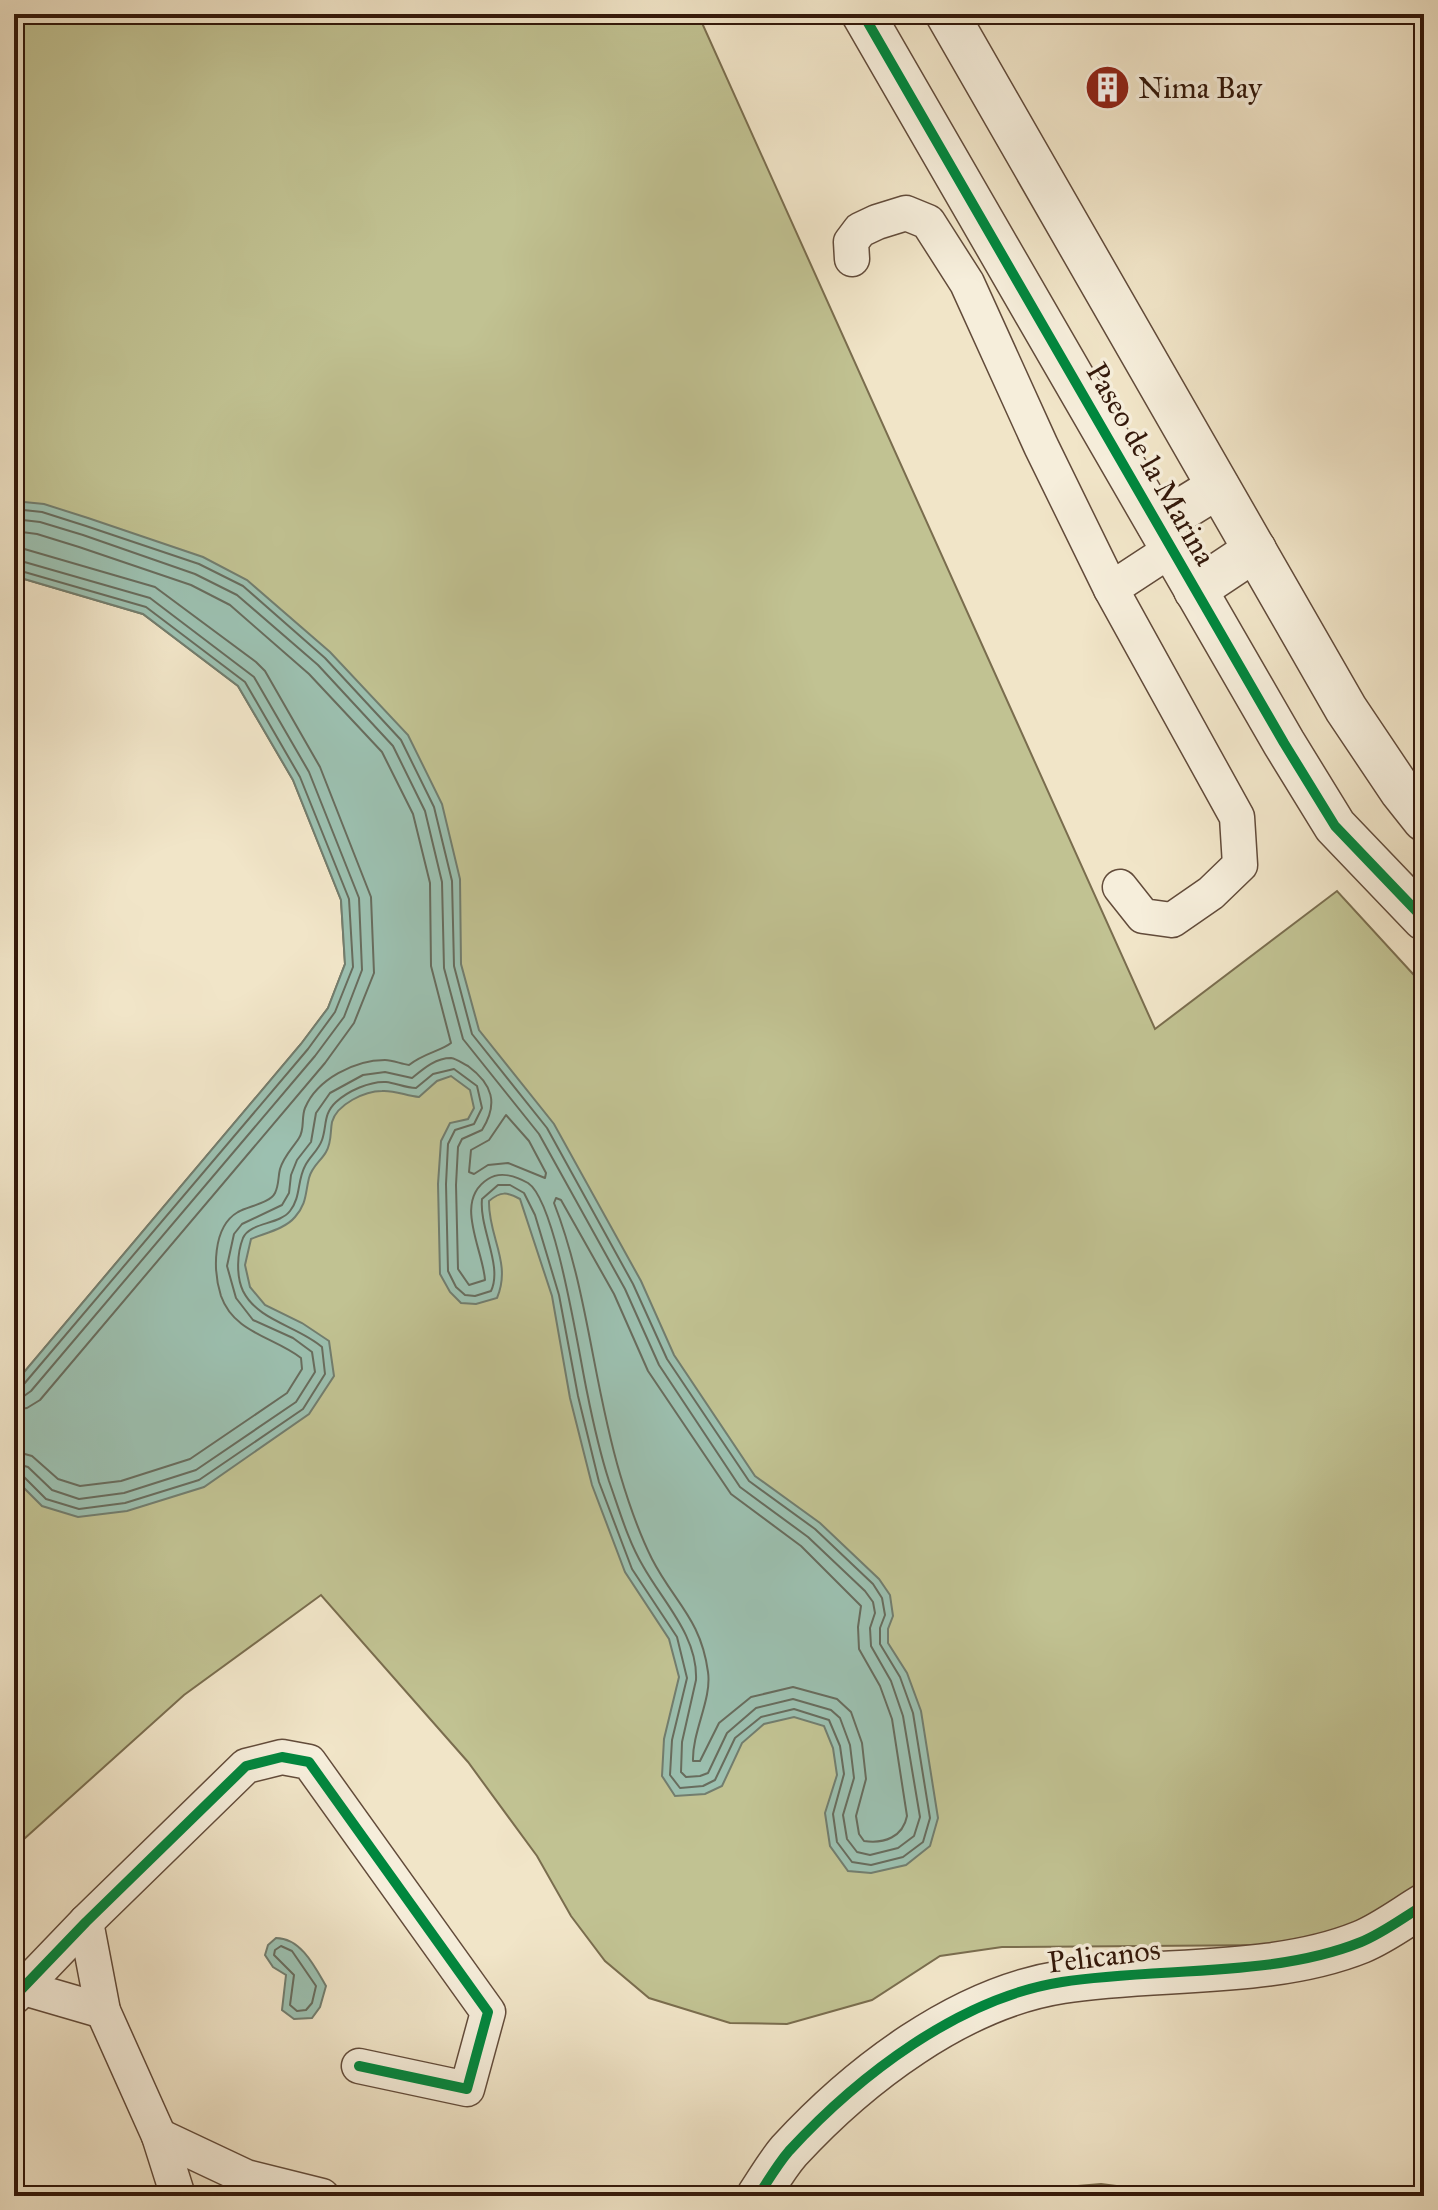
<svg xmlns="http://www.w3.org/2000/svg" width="1438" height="2210" font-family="'IM FELL Great Primer',serif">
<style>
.green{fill:#c1c292;stroke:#7a6d4e;stroke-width:2}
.water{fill:#9cc0b0;stroke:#727d6e;stroke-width:2}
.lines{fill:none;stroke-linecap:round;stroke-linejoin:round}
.shore{stroke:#686c5d;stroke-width:2}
.minor-casing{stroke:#624b3a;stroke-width:37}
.tertiary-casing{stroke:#624b3a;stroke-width:45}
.minor{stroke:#f6eedb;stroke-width:34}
.tertiary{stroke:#f6eedb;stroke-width:42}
.cycleway-casing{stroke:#f6eedb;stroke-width:15}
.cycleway{stroke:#00873e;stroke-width:10}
.labels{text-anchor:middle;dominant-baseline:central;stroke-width:7;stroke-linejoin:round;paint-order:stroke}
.poi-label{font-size:30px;fill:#33180a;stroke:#f6eedb;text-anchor:start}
.street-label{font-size:30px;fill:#33180a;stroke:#f6eedb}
</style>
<rect width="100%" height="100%" fill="#f1e5c8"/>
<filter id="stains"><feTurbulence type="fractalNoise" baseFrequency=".0025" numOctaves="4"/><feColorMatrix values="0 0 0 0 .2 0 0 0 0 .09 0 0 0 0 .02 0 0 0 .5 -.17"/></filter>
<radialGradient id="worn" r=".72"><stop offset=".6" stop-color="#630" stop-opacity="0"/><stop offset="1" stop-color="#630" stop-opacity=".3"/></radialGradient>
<!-- green -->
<g class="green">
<path d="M14,14H698L1155,1029L1337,891L1424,986V1893L1369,1931L1280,1945L1002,1947L940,1956L872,2000L787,2024L730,2023L649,1998L605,1961L571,1916L537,1856L468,1762L321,1595L184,1695L14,1848V1384L301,1044L328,1008L345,964L341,900L293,780L238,686L143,614L14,576Z"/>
<path d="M1101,2184L1155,2191L1166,2196H1011L1042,2189Z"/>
</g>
<!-- water -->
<g class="water">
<path d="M14,501L44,504L88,518L203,557L247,580L330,652L408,735L442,804L460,879L461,964L479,1030L554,1124L641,1281L674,1355L755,1476L820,1523L879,1579L890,1595L893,1616L888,1629V1643L907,1673L921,1711L938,1818L930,1846L906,1865L871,1873L848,1871L830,1846L825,1813L837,1775L833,1748L824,1726L794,1717L764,1724L742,1743L722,1786L705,1794L675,1796L662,1776L664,1739L679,1677L669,1639L625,1572L592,1485L570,1398L552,1296L520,1199C507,1192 501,1191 489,1201C488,1236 512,1263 497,1298L476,1304L461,1303L450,1292L440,1274L438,1184L441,1141L450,1123L468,1119L474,1108L470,1090L451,1076L437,1081L419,1097C407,1096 394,1090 382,1091C365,1091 337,1104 332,1122C330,1132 332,1142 326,1152C321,1161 312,1166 309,1178C305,1194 307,1203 295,1217C285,1229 265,1233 251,1239L245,1265L250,1287L265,1305L302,1323L329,1341L334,1376L309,1414L204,1487L127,1511L78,1517L42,1506L14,1478V1384L301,1044L328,1008L345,964L341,900L293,780L238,686L143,614L14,576Z"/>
<path d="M276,1938C301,1938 315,1967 326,1986L320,2007L312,2018L294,2019L282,2010L286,1975L273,1967L265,1955L268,1945Z"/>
</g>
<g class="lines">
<!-- shore -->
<g class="shore">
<path d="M14,509L42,512L86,526L199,564L243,586L325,658L401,740L434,807L452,881L454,966L472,1034L547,1128L633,1284L667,1359L749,1481L815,1529L873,1584L882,1598L885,1615L880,1628V1644L900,1677L913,1713L930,1818L923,1842L903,1857L871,1865L852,1862L837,1842L833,1814L844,1774L840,1746L829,1720L794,1709L761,1717L735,1738L715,1780L703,1786L680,1788L670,1775L672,1740L687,1678L677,1637L632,1569L599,1482L578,1396L559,1295L535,1215L524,1193L510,1185H498L482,1199C479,1228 503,1266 491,1291L475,1296L465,1295L456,1287L448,1271L446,1184L448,1144L455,1130L474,1124L482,1108L477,1086L454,1069L433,1074L416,1088C405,1088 396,1083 386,1082C370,1081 348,1091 336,1102C323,1114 327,1126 322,1140C318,1151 310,1156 305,1166C297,1181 301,1197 290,1211C279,1225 250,1222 243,1238C237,1253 236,1276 243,1291C258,1321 298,1326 322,1347L325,1374L303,1409L199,1480L125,1503L79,1509L46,1499L22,1475L14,1473"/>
<path d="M14,519L40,522L83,535L195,574L237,595L318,665L393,746L425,811L442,882L444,968L463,1039L539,1134L625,1289L659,1365L740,1487L808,1537L865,1591L873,1602L875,1613L870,1628L871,1646L891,1681L903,1716L920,1817L914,1836L898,1848L870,1855L857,1852L847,1839L843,1815L854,1778L850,1745L840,1718L831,1710L793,1699L756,1708L727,1733L708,1773L700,1776L686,1777L681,1772L682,1742L696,1680C698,1636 663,1602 643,1566C628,1541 619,1509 609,1481C600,1453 593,1422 587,1392C579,1355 556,1201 528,1183C516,1176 500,1171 488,1179C453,1201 483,1249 485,1280L469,1285L458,1269L456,1185L458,1147L462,1139L482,1130C499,1103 492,1084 468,1066C462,1063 457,1059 451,1058C435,1058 423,1069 412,1078L385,1072L363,1075L330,1093L316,1113L311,1142L297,1160L291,1175L289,1193L282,1205L242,1224L234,1234L227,1266L236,1298L253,1320L293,1338L312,1352L315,1372L296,1402L196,1470L124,1493L79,1499L52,1490L28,1467L14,1463"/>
<path d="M14,531L37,534L79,547L191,585L230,605L309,674L382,752L413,814L430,883L431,966L451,1043C441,1051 424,1053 409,1065C401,1064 393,1060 385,1060C355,1060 317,1079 305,1108C301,1118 305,1129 299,1138C292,1149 284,1156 280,1169C278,1177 279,1185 275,1193C270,1203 249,1206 238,1212C212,1227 213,1271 221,1296C234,1333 274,1337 301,1358L302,1369L287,1393L190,1459L121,1481L80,1486L58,1479L32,1456L14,1451"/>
<path d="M14,546L155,587L256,662L265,671L320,767L371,897L374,973L354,1023L325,1063L40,1400L27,1408L14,1410"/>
<path d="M14,559L150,598L254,677L309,772L359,898L362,970L344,1017L315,1056L31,1391L24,1396L14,1398"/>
<path d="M14,569L146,607L245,682L300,777L349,899L353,967L335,1012L308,1049L24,1384L14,1388"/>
<path d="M506,1115L529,1141L546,1173L545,1178L508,1163L488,1165L474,1174L469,1172L471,1150L489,1140Z"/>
<path d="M556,1198L561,1200L614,1294L648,1371L731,1494L801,1546L861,1606L858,1627L859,1649L880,1686L892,1719L907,1816C903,1837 884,1844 864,1841L859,1834L856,1816L866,1779L862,1743L851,1712L837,1699L793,1687L751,1697L719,1723L700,1761H693C692,1732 712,1699 708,1672C701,1619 674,1602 652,1559C639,1533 628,1501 620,1474C593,1384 588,1290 554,1203Z"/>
<path d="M281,1946L292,1951L316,1986L312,2003L306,2010L297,2011L290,2005L294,1975L274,1955L275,1950Z"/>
</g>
<defs>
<g id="minor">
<path d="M852,259L851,242L860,230L877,222L906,213L928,222L967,283L1041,446L1111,589"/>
<path d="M1120,887L1143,916L1172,920L1211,893L1240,865L1237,817L1111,589L1172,549"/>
<path d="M86,1922L103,2011L159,2136L178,2196"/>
<path d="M24,1988L103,2011"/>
<path d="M14,1997L86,1922L246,1766L282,1757L309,1762L488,2012L467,2089L359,2066"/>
<path d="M159,2136L246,2177L322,2196"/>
</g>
<g id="tertiary">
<path d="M863,14L1284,743L1335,826L1424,919"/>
<path d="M947,14L1346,709L1401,791L1424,820"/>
<path d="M1158,524L1218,487"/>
<path d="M1195,590L1255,550"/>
<path d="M758,2196C768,2181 777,2165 789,2151C858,2076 959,1998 1062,1982C1158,1967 1272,1978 1361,1942C1383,1933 1404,1917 1424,1905"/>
</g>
</defs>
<!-- minor casing -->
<use href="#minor" class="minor-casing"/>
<!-- tertiary casing -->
<use href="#tertiary" class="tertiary-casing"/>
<!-- minor -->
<use href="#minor" class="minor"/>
<!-- tertiary -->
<use href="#tertiary" class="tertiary"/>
<defs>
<g id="cycleway">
<path d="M863,14L1284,743L1335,826L1424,919"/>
<path d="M14,1997L86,1922L246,1766L282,1757L309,1762L488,2012L467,2089L359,2066"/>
<path d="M758,2196C768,2181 777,2165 789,2151C858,2076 959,1998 1062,1982C1158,1967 1272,1978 1361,1942C1383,1933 1404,1917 1424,1905"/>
</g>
</defs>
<!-- cycleway casing -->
<use href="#cycleway" class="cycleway-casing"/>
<!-- cycleway -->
<use href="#cycleway" class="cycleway"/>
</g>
<!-- icons -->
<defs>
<symbol id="building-disc" viewBox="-11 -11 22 22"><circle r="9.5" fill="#8f2418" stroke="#f6eedb"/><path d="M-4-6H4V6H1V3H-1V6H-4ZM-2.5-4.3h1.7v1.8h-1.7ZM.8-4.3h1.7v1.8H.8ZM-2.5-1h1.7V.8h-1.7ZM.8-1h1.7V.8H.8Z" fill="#fff"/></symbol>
</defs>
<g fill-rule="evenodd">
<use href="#building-disc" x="1082" y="62" width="51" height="51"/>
</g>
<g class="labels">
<!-- poi labels -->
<g class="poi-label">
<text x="1138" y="88">Nima Bay</text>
</g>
<!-- street labels -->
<g class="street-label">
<text transform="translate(1151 464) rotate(60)">Paseo de la Marina</text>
<text transform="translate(1104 1956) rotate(-7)">Pelicanos</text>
</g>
</g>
<!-- margin -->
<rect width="1438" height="2210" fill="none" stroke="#f1e5c8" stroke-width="48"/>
<rect x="16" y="16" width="1406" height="2178" fill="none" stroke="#33180a" stroke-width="4"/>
<rect x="24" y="24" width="1390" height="2162" fill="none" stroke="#33180a" stroke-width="2"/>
<rect width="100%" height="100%" filter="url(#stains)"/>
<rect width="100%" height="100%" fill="url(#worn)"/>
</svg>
